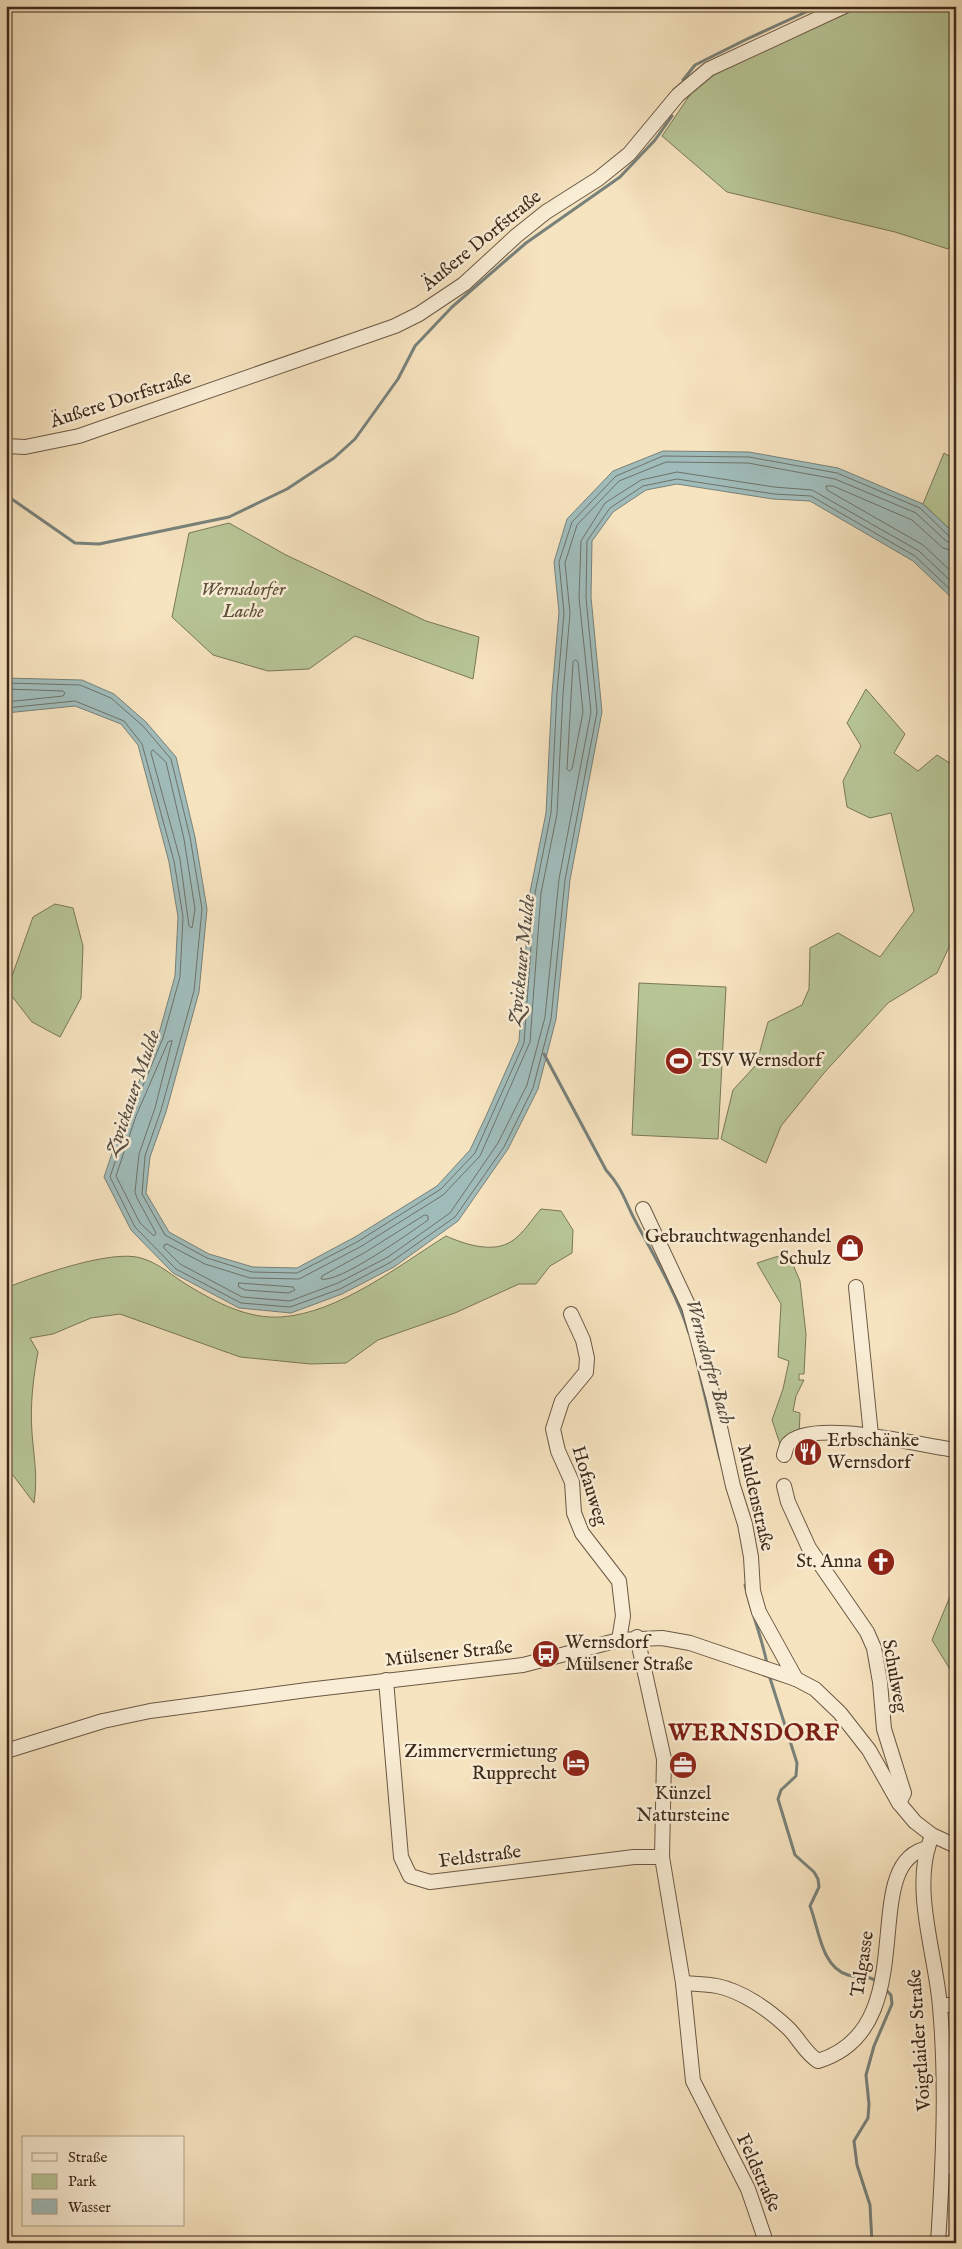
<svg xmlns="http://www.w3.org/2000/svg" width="962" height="2249" font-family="'IM FELL English',serif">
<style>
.green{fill:#b7c596;stroke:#7a7758}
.water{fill:#a0bcba;stroke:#78817a}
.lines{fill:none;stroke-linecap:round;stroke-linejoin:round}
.shore{stroke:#6e726a;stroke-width:1}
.stream{stroke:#78817a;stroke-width:3}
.minor-casing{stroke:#6b5844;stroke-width:16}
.minor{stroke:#f9edd5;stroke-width:14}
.labels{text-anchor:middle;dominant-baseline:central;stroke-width:5;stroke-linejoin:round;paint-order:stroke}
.street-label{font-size:19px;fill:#3d291b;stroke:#f9edd5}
.park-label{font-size:19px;font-style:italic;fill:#5c503a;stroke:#f9edd5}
.poi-label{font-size:19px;fill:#3d291b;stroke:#f9edd5;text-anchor:start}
.water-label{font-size:20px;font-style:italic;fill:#564e43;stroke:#f9edd5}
.district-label{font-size:24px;font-weight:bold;letter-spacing:1px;fill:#7a1f14;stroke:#f9edd5}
</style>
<rect width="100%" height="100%" fill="#f6e3bf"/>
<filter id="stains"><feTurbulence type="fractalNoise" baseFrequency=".004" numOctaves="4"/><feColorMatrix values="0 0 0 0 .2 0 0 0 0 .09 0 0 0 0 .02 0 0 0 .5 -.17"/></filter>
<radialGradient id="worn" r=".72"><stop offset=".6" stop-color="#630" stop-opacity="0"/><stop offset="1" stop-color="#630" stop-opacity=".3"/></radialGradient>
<!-- green -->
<g class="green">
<path d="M856,6H956V241L948,249L895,232L727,192L662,136L696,86L750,53Z"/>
<path d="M944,453L956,460V535L923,504Z"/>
<path d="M229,523L286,555L426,621L479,637L473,679L355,636L309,669L268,671L213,655L172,617L189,533Z"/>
<path d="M866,689L905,734L894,753L918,771L937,755L956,767V932L937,973L888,1003L824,1073L781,1126L766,1163L721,1139L733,1090L756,1065L768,1022L802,1005L809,989L810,948L838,933L880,957L914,911L891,813L870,818L847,807L843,781L861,746L847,723Z"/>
<path d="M55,904L73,908L83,946L81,998L60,1037L32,1022L7,990L33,917Z"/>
<path d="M639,983L726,987L718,1139L632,1135Z"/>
<path d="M541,1209L561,1211L573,1230L572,1253L550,1266L536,1284H519L455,1313L378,1340L346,1363L311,1364L240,1357L120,1314L91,1318L53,1334L30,1338L38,1352C33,1379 30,1405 32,1433C34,1460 38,1475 34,1503L6,1466V1288C36,1276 111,1249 141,1258C161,1264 172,1276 189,1286C217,1303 248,1319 281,1317C339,1313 398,1266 446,1236C464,1244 493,1254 512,1241C523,1234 532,1219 541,1209Z"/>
<path d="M788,1253L800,1281L806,1334L804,1374H799V1380H804L796,1396L793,1411L800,1413L799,1436L781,1447L772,1420L783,1389L789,1361L778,1357L781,1304L757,1263Z"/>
<path d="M956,1582V1679L932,1640Z"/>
</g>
<!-- water -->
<path class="water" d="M663,451L749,452L838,468L923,504L956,535V602L913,561L810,501L773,499L677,484L646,490L613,512L592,541L591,597L602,712L570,880L556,1019L538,1089L508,1149L458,1221L394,1267L342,1294L291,1313L239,1308L173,1273L131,1230L104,1177L126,1112L158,1037L175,976L178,917L169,862L138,745L121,724L75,706L6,713V678L82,680L114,694L146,722L176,757L195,837L207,909L199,992L166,1112L150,1157L146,1193L169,1232L209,1254L253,1267L297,1268L355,1237L437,1186L470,1150L486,1116L519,1041L530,892L546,813L552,693L559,612L554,562L567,519L613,471Z"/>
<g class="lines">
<!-- shore -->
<g class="shore">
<path d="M956,544L946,541L916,513L835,479L748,463L666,462L619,481L577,525L565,563L570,613L563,694L557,814L541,893L530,1042L480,1156L443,1195L360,1247L299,1279L250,1278L205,1264L167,1244L164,1245V1248L180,1264L242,1297L290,1301L338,1283L388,1257L450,1213L498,1143L527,1085L545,1017L559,879L591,712L579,598L581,541L605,503L641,480L677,472L774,487L812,490L919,551L956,586"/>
<path d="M956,552L943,548L912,520L833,486H826L827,490L923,545L956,576"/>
<path d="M576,660L578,662L583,712L572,769L569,771L567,769L573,662Z"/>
<path d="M6,683L80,685L111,698L143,726L171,759L190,837L202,909L194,991L161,1110L145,1156L142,1194L165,1235L207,1258L252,1272L297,1273L357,1242L441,1189L475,1153L524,1043L535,893L551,813L557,693L564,613L559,562L572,522L616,476L663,456L749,457L837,473L920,508L950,537L956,538"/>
<path d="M6,689L63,691L65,693L63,696L6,702"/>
<path d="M6,708L75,701L124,721L142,744L174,861L183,917L180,977L163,1038L131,1114L110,1177L135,1227L176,1269L241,1303L290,1307L340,1289L391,1262L455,1217L504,1147L533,1088L551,1019L565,880L597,712L586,598L587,541L610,508L643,486L677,479L774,494L811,496L915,556L956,595"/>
<path d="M153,750L166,762L184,839L195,909L192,928L189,926L180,859L151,753Z"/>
<path d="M172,1041L155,1108L139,1154L135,1192L137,1198L156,1233L154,1236L140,1223L116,1176L136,1116L168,1042Z"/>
<path d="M425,1215L428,1216V1220C411,1232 338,1284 321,1279L322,1276L364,1253Z"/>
<path d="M239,1283L293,1287L295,1290L288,1293L245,1290L239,1287Z"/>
</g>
<!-- stream -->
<g class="stream">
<path d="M683,80L695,65L745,40L819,6"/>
<path d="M6,495L75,543L99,544L229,517L287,489L334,458L355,439L398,379L415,346L452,307L526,243L620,177L655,140L672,116"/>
<path d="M544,1054L606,1170C624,1190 625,1203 638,1226C657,1261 677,1295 689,1333"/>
<path d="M693,1346L720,1459"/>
<path d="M745,1585C751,1612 762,1637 767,1664"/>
<path d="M769,1675L797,1763L796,1776L781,1790L778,1799L795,1855L814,1872L818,1879L819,1887L810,1906C819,1929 821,1967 848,1975C860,1979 864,1973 878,1982"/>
<path d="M872,2243L870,2205L857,2165L854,2141L868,2118L869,2104L866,2075L874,2046L892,2004L891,1995L884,1988"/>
</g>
<defs>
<g id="minor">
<path d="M6,446L25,447L79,436L395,326L419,314L464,284L516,236L546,212L598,179L629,154L678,95L709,69L845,6"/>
<path d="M643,1209L689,1307L714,1400L733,1486L745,1524L751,1557L753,1591L759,1612L796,1679"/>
<path d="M856,1287L871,1435"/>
<path d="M571,1314L583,1340L587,1358L586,1372L562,1401L553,1429L558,1451L572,1482L574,1513L582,1533L619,1581L623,1616L619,1640"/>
<path d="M784,1455C785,1452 786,1447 788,1444C810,1417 923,1446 956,1450"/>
<path d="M784,1486L788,1502L809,1548L867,1632L874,1648L880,1682L884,1729L904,1793L899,1803"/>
<path d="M637,1637L664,1759L662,1857"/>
<path d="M386,1680L401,1857L410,1876L430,1882L634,1857H662L683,1983L693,2081L748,2189L764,2236V2243"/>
<path d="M6,1751L103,1721L150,1711L307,1690L523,1665L619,1640L662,1638L690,1643L796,1679L815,1689L840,1713L869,1750L899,1803L915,1822L932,1835L956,1846"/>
<path d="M930,1841C912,1891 936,1955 940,2007C947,2086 943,2164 938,2243"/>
<path d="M683,1983C694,1984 706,1984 717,1986C742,1991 769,2010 787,2027C799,2038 804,2052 818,2061C927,2028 855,1862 928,1848"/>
<path d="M940,2005H956"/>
<path d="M943,2167H956"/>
</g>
</defs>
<!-- minor casing -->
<use href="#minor" class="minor-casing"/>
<!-- minor -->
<use href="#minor" class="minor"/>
</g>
<!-- icons -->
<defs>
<symbol id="stadium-disc" viewBox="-11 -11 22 22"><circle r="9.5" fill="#8f2418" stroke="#f9edd5"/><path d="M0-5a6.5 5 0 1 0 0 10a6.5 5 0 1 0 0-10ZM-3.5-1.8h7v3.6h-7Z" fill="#fff"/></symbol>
<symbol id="shop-disc" viewBox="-11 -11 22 22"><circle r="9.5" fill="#8f2418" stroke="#f9edd5"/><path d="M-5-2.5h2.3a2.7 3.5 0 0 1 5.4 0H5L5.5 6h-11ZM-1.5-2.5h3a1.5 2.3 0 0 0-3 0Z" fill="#fff"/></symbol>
<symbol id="restaurant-disc" viewBox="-11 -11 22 22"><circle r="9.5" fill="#8f2418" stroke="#f9edd5"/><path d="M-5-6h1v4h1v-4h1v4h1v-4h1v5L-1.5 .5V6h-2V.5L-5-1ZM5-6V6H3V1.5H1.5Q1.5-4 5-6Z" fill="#fff"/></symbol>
<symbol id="church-disc" viewBox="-11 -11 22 22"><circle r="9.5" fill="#8f2418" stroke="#f9edd5"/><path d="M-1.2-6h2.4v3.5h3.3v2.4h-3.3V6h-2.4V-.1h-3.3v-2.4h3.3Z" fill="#fff"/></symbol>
<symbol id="bus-disc" viewBox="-11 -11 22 22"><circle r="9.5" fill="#8f2418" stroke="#f9edd5"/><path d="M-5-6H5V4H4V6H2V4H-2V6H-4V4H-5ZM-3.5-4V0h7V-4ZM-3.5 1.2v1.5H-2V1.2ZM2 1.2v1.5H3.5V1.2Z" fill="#fff"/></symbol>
<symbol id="hotel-disc" viewBox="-11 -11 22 22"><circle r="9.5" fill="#8f2418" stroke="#f9edd5"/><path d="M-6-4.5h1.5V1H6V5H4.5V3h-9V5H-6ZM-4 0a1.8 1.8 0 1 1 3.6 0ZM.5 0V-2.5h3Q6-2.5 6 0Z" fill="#fff"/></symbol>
<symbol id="office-disc" viewBox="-11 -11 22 22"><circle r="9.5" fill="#8f2418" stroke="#f9edd5"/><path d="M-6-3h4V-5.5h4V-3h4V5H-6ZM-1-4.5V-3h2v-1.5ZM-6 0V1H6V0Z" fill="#fff"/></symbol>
</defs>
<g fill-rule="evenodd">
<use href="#stadium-disc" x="663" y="1045" width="32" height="32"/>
<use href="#shop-disc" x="834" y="1232" width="32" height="32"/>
<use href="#restaurant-disc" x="792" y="1436" width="32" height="32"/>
<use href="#church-disc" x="865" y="1546" width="32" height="32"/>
<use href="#bus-disc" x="530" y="1638" width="32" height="32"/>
<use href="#hotel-disc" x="560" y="1747" width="32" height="32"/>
<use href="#office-disc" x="667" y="1749" width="32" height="32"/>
</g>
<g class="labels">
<!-- street labels -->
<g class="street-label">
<text transform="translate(482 241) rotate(-39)">Äußere Dorfstraße</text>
<text transform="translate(121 400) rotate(-18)">Äußere Dorfstraße</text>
<text transform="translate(589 1486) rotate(73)">Hofauweg</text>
<text transform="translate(755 1498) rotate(77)">Muldenstraße</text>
<text transform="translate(449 1654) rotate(-6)">Mülsener Straße</text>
<text transform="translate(894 1676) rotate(80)">Schulweg</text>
<text transform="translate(480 1857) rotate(-7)">Feldstraße</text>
<text transform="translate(863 1964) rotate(-81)">Talgasse</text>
<text transform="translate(920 2040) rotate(-94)">Voigtlaider Straße</text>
<text transform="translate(758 2173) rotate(66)">Feldstraße</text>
</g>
<!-- park labels -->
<g class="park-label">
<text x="243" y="590">Wernsdorfer<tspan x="243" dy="22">Lache</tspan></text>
</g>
<!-- poi labels -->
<g class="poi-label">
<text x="698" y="1061">TSV Wernsdorf</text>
<text x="831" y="1237" text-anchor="end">Gebrauchtwagenhandel<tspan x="831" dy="22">Schulz</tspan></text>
<text x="827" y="1441">Erbschänke<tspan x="827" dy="22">Wernsdorf</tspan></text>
<text x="862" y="1562" text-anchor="end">St. Anna</text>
<text x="565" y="1643">Wernsdorf<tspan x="565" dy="22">Mülsener Straße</tspan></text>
<text x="557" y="1752" text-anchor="end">Zimmervermietung<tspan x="557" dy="22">Rupprecht</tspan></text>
<text x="683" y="1794" text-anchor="middle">Künzel<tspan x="683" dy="22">Natursteine</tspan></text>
</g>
<!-- water labels -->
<g class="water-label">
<text transform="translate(522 960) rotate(-84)">Zwickauer Mulde</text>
<text transform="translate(133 1093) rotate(-71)">Zwickauer Mulde</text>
<text transform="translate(709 1362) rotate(74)">Wernsdorfer Bach</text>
</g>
<!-- district labels -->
<g class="district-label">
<text x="754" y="1733">WERNSDORF</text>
</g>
</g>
<!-- margin -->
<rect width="962" height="2249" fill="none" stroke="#f6e3bf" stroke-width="25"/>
<rect x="8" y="8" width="947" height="2234" fill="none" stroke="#3d291b" stroke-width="2.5"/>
<rect x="12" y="12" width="937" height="2224" fill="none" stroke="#3d291b"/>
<!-- legend -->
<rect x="22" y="2136" width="162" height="90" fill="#f9edd5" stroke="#ae9f8b"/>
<rect x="32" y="2153" width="25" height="8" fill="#f9edd5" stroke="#ae9f8b"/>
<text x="68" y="2162" font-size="15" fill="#3d291b">Straße</text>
<rect x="32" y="2174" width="25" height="15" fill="#b7c596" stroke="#ae9f8b"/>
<text x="68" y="2186" font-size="15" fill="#3d291b">Park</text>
<rect x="32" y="2199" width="25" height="15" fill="#a0bcba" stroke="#ae9f8b"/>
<text x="68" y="2212" font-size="15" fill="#3d291b">Wasser</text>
<rect width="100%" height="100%" filter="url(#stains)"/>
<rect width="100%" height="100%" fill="url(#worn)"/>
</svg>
